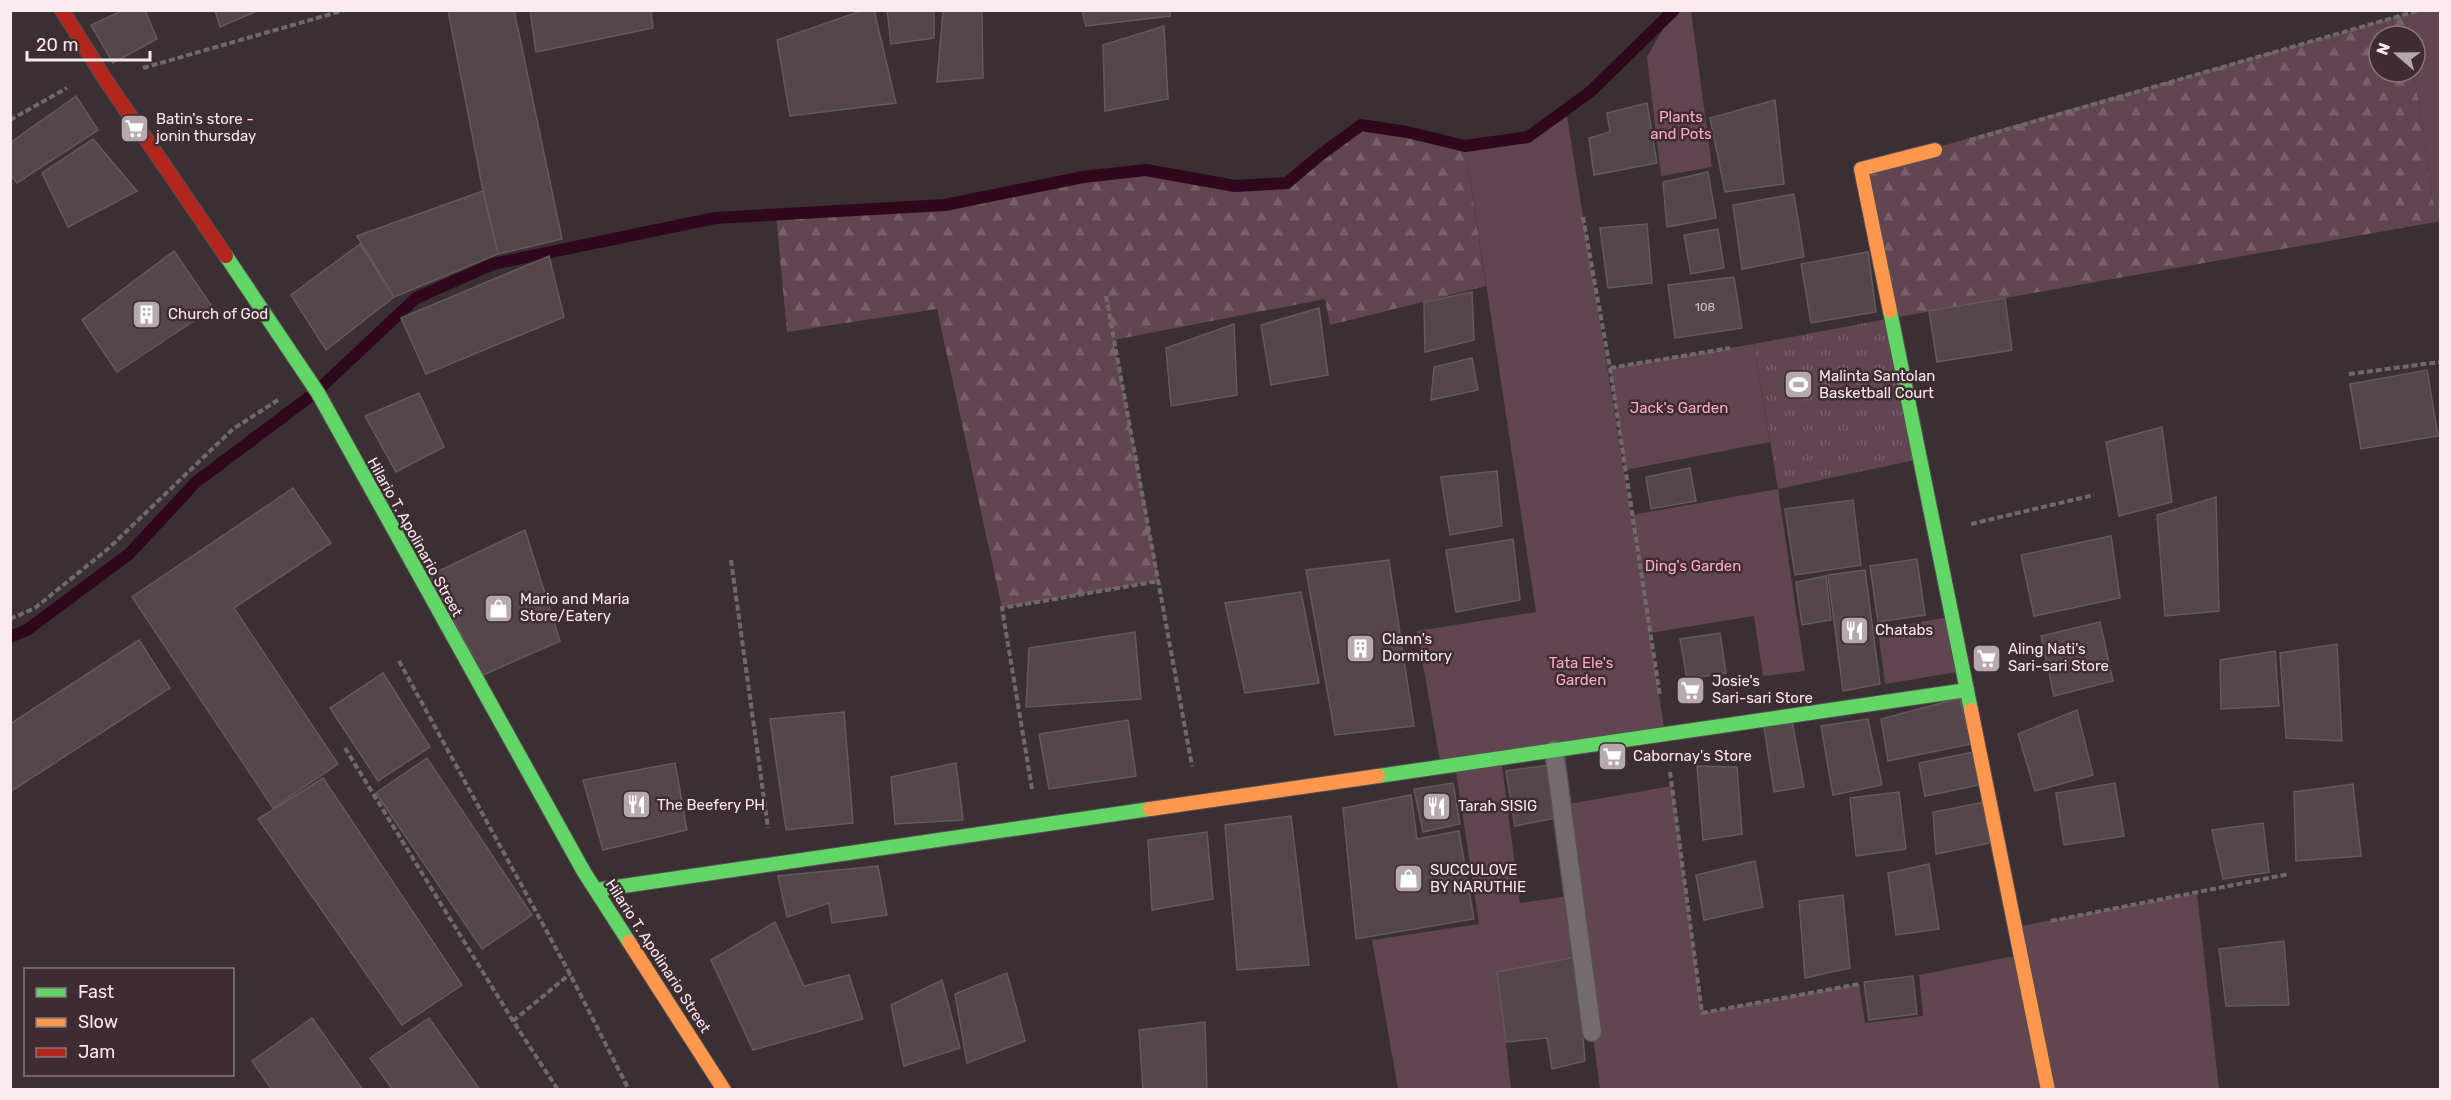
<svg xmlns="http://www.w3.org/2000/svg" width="2451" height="1100" font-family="Rubik,sans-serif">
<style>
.green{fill:#614550}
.forest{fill:url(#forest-firs)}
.park{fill:url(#park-tufts)}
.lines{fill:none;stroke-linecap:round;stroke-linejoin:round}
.stream{stroke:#30081b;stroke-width:12}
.building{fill:#54464b;stroke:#635a5d;stroke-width:1.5}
.lane-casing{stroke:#584f52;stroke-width:21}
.fast-casing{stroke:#584f52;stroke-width:16}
.slow-casing{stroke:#584f52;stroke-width:16}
.jam-casing{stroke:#584f52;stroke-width:16}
.path{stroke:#716a6c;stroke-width:4;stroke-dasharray:6 3;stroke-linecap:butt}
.lane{stroke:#746b6e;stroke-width:18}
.fast{stroke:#63d668;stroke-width:14}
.slow{stroke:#ff974d;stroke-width:14}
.jam{stroke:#b3261e;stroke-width:14}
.labels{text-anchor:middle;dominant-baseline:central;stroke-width:5;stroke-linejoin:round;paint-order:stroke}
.number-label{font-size:12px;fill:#cfc1c6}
.park-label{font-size:15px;fill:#ffaccb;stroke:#3f2b32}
.poi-label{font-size:15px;fill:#f8eaef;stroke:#3f2b32;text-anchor:start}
.street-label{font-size:15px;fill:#f8eaef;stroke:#3f2b32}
</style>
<defs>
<pattern id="forest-firs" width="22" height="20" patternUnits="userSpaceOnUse" patternTransform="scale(1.5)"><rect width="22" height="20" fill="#614550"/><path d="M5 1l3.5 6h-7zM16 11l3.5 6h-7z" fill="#78606a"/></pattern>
<pattern id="park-tufts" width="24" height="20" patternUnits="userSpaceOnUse" patternTransform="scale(1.5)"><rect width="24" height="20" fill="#614550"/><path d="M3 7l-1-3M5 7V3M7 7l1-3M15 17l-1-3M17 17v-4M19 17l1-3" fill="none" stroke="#78606a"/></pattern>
</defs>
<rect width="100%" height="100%" fill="#3a3033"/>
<!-- green -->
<g class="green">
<path d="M1674,10L1691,11L1712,167L1661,176L1647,57Z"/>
<path d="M2420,11H2440V222H2436L2414,72L2415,36H2409L2406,15Z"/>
<path d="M1566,110L1641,578L1632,515L1778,489L1805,671L1763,676L1754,616L1650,633L1665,734L1501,758L1520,903L1568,896L1576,957L1498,972L1511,1089H1398L1372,940L1479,924L1455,765L1441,767L1417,631L1536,612L1465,146L1528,137Z"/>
<path d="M1754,344L1770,442L1625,470L1610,368Z"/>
<path d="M1948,617L1957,672L1885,684L1878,630Z"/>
<path d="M1672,786L1702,1013L1859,984L1865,1023L1923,1016L1919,975L2020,955L2015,927L2197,893L2219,1089H1600L1562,805Z"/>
</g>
<!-- forest -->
<g class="forest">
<path d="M2406,14L2409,36H2379V72H2414L2436,222L1892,318L1861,169Z"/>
<path d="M1361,125L1465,146L1486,286L1330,325L1325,299L1114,340L1159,581L1002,608L937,309L787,332L776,215L945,205L1083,177L1146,170L1235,186L1287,183Z"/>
</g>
<!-- park -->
<path class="park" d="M1892,318L1920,459L1778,489L1754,344Z"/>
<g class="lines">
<!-- stream -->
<path class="stream" d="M10,637L27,630L129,554L196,482L316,392L416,298L493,264L715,218L945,205L1083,177L1146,170L1235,186L1287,183L1319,156L1361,125L1407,132L1465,146L1528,137L1590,92L1674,10"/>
</g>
<!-- building -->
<g class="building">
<path d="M124,10H145L157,39L113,63L91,25Z"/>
<path d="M215,10H259L220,27Z"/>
<path d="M448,10H514L562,239L498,254L483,191Z"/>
<path d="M530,10H651L653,28L536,52Z"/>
<path d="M864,10H874L896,103L790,116L777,40Z"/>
<path d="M887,10H934V38L891,44Z"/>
<path d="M982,10L983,78L937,82L943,11Z"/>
<path d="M1082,10H1170V16L1086,26Z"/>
<path d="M1164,26L1168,99L1105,111L1103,45Z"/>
<path d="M76,96L98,130L17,183L10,174V143Z"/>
<path d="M1775,100L1784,184L1725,192L1710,118Z"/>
<path d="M1647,103L1657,163L1594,175L1589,138L1610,132L1607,113Z"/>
<path d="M93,139L137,191L68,227L42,173Z"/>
<path d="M1708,172L1716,218L1667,227L1663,182Z"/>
<path d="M483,191L498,254L394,297L357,236Z"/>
<path d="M1794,194L1804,257L1742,269L1733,205Z"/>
<path d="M1647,224L1652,283L1608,288L1600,228Z"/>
<path d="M1718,229L1724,268L1691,274L1684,235Z"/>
<path d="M360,244L394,297L326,350L291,295Z"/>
<path d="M174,251L213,308L117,372L82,320Z"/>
<path d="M1868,252L1876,312L1811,323L1801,264Z"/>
<path d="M549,256L564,317L426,374L401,318Z"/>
<path d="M1734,277L1742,328L1675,338L1668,285Z"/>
<path d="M1472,292L1474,340L1425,352L1424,302Z"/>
<path d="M2005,298L2012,350L1937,362L1929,311Z"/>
<path d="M1319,308L1328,375L1271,385L1261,325Z"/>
<path d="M1234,324L1237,395L1171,406L1166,348Z"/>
<path d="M1472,358L1478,390L1431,400L1434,367Z"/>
<path d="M2427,370L2438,436L2361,449L2350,384Z"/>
<path d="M419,393L444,447L396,472L365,416Z"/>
<path d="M2162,427L2172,502L2119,516L2106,442Z"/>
<path d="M1690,468L1696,501L1651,509L1646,477Z"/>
<path d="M1497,471L1502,526L1450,535L1441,477Z"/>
<path d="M293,488L331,543L234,608L338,764L273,808L132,597Z"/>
<path d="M2216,497L2219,611L2165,616L2157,515Z"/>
<path d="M1853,500L1861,565L1795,575L1785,509Z"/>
<path d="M525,530L560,641L483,675L430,575Z"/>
<path d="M2111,536L2120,598L2034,616L2021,555Z"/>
<path d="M1513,539L1520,600L1456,612L1446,550Z"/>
<path d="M1917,559L1925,615L1878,622L1870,566Z"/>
<path d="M1389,560L1414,726L1335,735L1306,570Z"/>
<path d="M1865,570L1880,684L1843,691L1828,575Z"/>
<path d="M1826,576L1831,620L1802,625L1796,582Z"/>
<path d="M1301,592L1319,683L1245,693L1225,603Z"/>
<path d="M2100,622L2113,681L2054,696L2041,636Z"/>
<path d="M1135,632L1141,699L1026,707L1029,648Z"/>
<path d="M1720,633L1726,673L1687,679L1680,639Z"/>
<path d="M139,640L170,688L10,792V724Z"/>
<path d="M2337,644L2342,741L2286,738L2280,653Z"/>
<path d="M2275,651L2279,706L2221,709L2220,660Z"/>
<path d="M383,673L430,747L378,781L330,708Z"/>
<path d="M1960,698L1971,744L1888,761L1881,719Z"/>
<path d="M2077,710L2093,775L2035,791L2018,734Z"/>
<path d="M844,712L853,823L786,830L770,719Z"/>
<path d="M1791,715L1804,787L1774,792L1763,720Z"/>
<path d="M1868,719L1882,785L1833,795L1821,726Z"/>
<path d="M1128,720L1136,776L1049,789L1039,734Z"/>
<path d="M1974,752L1980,785L1925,796L1919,763Z"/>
<path d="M427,758L532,915L482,949L376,793Z"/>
<path d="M675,763L687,830L603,850L583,780Z"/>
<path d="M956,763L963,820L895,824L891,777Z"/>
<path d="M1549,765L1557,818L1515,826L1506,771Z"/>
<path d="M1697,766L1737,767L1742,834L1703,840Z"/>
<path d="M323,778L462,985L402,1025L258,819Z"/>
<path d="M1453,783L1460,824L1423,832L1414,789Z"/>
<path d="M2115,783L2124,836L2064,845L2056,793Z"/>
<path d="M2353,784L2361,856L2296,861L2294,792Z"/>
<path d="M1899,792L1906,849L1856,856L1850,798Z"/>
<path d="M1411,795L1417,839L1459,831L1474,919L1356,939L1343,808Z"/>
<path d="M1985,802L1990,843L1936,854L1933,812Z"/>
<path d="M1291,816L1309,965L1237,970L1225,825Z"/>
<path d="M2263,823L2269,872L2223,879L2212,830Z"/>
<path d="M1207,832L1213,899L1152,910L1148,840Z"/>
<path d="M1755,861L1763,907L1704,920L1696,875Z"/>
<path d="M1929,864L1939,929L1896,935L1888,873Z"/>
<path d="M878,866L887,915L832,923L829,903L787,917L778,876Z"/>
<path d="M1843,895L1850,968L1805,978L1799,901Z"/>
<path d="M775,922L804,986L849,975L863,1019L753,1050L711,960Z"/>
<path d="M2284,941L2289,1005L2226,1006L2219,949Z"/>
<path d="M1576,957L1585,1061L1552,1069L1547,1038L1506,1042L1497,972Z"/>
<path d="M1007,973L1025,1041L967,1063L955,994Z"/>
<path d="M1913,976L1917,1014L1869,1020L1864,982Z"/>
<path d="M942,980L960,1048L904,1066L891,1005Z"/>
<path d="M312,1018L363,1090H272L252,1061Z"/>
<path d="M429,1018L480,1090H393L370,1058Z"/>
<path d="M1205,1022L1207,1090H1143L1139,1030Z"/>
</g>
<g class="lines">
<defs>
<path id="lane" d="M1554,750L1592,1032"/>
<g id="fast">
<path d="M226,256L318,393L584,872L629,942"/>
<path d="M1890,311L1971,710"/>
<path d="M1378,776L1967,690"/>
<path d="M596,890L1150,809"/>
</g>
<g id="slow">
<path d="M1890,311L1861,169L1935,150"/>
<path d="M1971,710L2048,1090"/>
<path d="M1150,809L1378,776"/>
<path d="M629,942L724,1090"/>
</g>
<path id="jam" d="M62,10L105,79L226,256"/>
</defs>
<!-- lane casing -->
<use href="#lane" class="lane-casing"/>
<!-- fast casing -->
<use href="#fast" class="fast-casing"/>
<!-- slow casing -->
<use href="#slow" class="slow-casing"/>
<!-- jam casing -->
<use href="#jam" class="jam-casing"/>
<!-- path -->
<g class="path">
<path d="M143,68L345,10"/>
<path d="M10,120L67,88"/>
<path d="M1970,140L2420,10"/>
<path d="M1583,217L1610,368L1660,696"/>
<path d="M1106,296L1192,766"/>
<path d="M1610,368L1730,348"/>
<path d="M2349,374L2440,362"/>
<path d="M1971,524L2094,495"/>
<path d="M731,560L768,828"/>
<path d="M10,619L35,608L109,548L233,429L278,400"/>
<path d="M399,661L570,974L629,1090"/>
<path d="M345,748L513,1021L558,1090"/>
<path d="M1670,772L1702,1013L1859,984"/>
<path d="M1032,789L1002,608L1159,581"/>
<path d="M2051,921L2289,874"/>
<path d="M513,1021L570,974"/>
</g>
<!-- lane -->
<use href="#lane" class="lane"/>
<!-- fast -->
<use href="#fast" class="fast"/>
<!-- slow -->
<use href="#slow" class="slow"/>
<!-- jam -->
<use href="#jam" class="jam"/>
</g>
<!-- icons -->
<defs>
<symbol id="supermarket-square" viewBox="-11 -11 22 22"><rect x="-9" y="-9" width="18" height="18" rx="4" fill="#b6a9ad" stroke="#3f2b32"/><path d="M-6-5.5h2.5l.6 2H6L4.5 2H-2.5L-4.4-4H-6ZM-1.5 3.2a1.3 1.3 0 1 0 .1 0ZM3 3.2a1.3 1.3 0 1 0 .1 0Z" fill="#fff"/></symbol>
<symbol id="building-square" viewBox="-11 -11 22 22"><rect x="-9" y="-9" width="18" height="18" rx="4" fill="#b6a9ad" stroke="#3f2b32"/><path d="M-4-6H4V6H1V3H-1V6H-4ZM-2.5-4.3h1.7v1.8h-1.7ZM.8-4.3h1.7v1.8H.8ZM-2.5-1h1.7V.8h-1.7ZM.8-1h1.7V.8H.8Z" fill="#fff"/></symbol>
<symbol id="stadium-square" viewBox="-11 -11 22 22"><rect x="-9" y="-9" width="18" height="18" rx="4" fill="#b6a9ad" stroke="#3f2b32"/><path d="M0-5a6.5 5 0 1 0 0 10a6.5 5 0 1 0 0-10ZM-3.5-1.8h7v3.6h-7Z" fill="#fff"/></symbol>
<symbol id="shop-square" viewBox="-11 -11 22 22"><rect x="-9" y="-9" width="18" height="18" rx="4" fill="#b6a9ad" stroke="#3f2b32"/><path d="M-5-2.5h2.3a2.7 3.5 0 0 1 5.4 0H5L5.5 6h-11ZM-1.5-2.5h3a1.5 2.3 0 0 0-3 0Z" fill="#fff"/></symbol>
<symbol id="restaurant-square" viewBox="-11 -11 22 22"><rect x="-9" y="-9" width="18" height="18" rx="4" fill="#b6a9ad" stroke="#3f2b32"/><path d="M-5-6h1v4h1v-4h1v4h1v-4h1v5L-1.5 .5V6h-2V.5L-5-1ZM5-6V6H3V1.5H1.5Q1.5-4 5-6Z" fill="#fff"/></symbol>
</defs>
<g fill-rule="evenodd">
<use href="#supermarket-square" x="118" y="112" width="33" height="33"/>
<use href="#building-square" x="130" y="298" width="33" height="33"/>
<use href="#stadium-square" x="1782" y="368" width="33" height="33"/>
<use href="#shop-square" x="482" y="592" width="33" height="33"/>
<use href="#restaurant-square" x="1838" y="614" width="33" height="33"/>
<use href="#building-square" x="1344" y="632" width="33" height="33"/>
<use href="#supermarket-square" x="1970" y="642" width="33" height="33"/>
<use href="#supermarket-square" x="1674" y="674" width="33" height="33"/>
<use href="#supermarket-square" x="1596" y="740" width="33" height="33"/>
<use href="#restaurant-square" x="620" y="788" width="33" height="33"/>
<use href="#restaurant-square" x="1420" y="790" width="33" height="33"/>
<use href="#shop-square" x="1392" y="862" width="33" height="33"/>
</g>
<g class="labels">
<!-- number labels -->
<g class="number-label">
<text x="1705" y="307">108</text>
</g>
<!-- park labels -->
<g class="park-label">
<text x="1681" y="117">Plants<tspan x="1681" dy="17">and Pots</tspan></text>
<text x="1679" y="408">Jack's Garden</text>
<text x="1693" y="566">Ding's Garden</text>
<text x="1581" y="663">Tata Ele's<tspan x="1581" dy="17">Garden</tspan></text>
</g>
<!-- poi labels -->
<g class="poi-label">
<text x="156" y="119">Batin's store -<tspan x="156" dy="17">jonin thursday</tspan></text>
<text x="168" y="314">Church of God</text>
<text x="1819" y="376">Malinta Santolan<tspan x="1819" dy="17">Basketball Court</tspan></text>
<text x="520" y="599">Mario and Maria<tspan x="520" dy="17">Store/Eatery</tspan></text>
<text x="1875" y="630">Chatabs</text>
<text x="1382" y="639">Clann's<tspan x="1382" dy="17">Dormitory</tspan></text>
<text x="2008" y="649">Aling Nati's<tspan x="2008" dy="17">Sari-sari Store</tspan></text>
<text x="1712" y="681">Josie's<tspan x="1712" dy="17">Sari-sari Store</tspan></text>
<text x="1633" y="756">Cabornay's Store</text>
<text x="657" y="805">The Beefery PH</text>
<text x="1458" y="806">Tarah SISIG</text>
<text x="1430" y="870">SUCCULOVE<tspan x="1430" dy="17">BY NARUTHIE</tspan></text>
</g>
<!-- street labels -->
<g class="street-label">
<text transform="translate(415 537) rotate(61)">Hilario T. Apolinario Street</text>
<text transform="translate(658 956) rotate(57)">Hilario T. Apolinario Street</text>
</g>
</g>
<!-- border -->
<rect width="2451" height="1100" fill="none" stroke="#f8eaef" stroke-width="24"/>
<!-- legend -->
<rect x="24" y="968" width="210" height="108" fill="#3f2b32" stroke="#89777e" stroke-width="1.5"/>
<rect x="36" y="988" width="30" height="9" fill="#63d668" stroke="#89777e" stroke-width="1.5"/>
<text x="78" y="998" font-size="18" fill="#f8eaef">Fast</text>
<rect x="36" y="1018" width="30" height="9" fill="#ff974d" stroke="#89777e" stroke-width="1.5"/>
<text x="78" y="1028" font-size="18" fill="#f8eaef">Slow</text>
<rect x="36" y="1048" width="30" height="9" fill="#b3261e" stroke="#89777e" stroke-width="1.5"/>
<text x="78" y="1058" font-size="18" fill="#f8eaef">Jam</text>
<!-- north arrow -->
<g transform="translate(2397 54) rotate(290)"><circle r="28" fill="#3f2b32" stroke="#89777e" stroke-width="1.5"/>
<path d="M0-4.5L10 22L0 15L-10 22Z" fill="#b6a9ad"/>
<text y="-9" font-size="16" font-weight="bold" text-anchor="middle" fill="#f8eaef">N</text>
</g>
<!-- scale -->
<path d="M27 51v9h123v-9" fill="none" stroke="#f8eaef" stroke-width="3"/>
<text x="36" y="51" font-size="18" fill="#f8eaef" stroke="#3f2b32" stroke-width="4.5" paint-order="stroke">20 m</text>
</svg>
